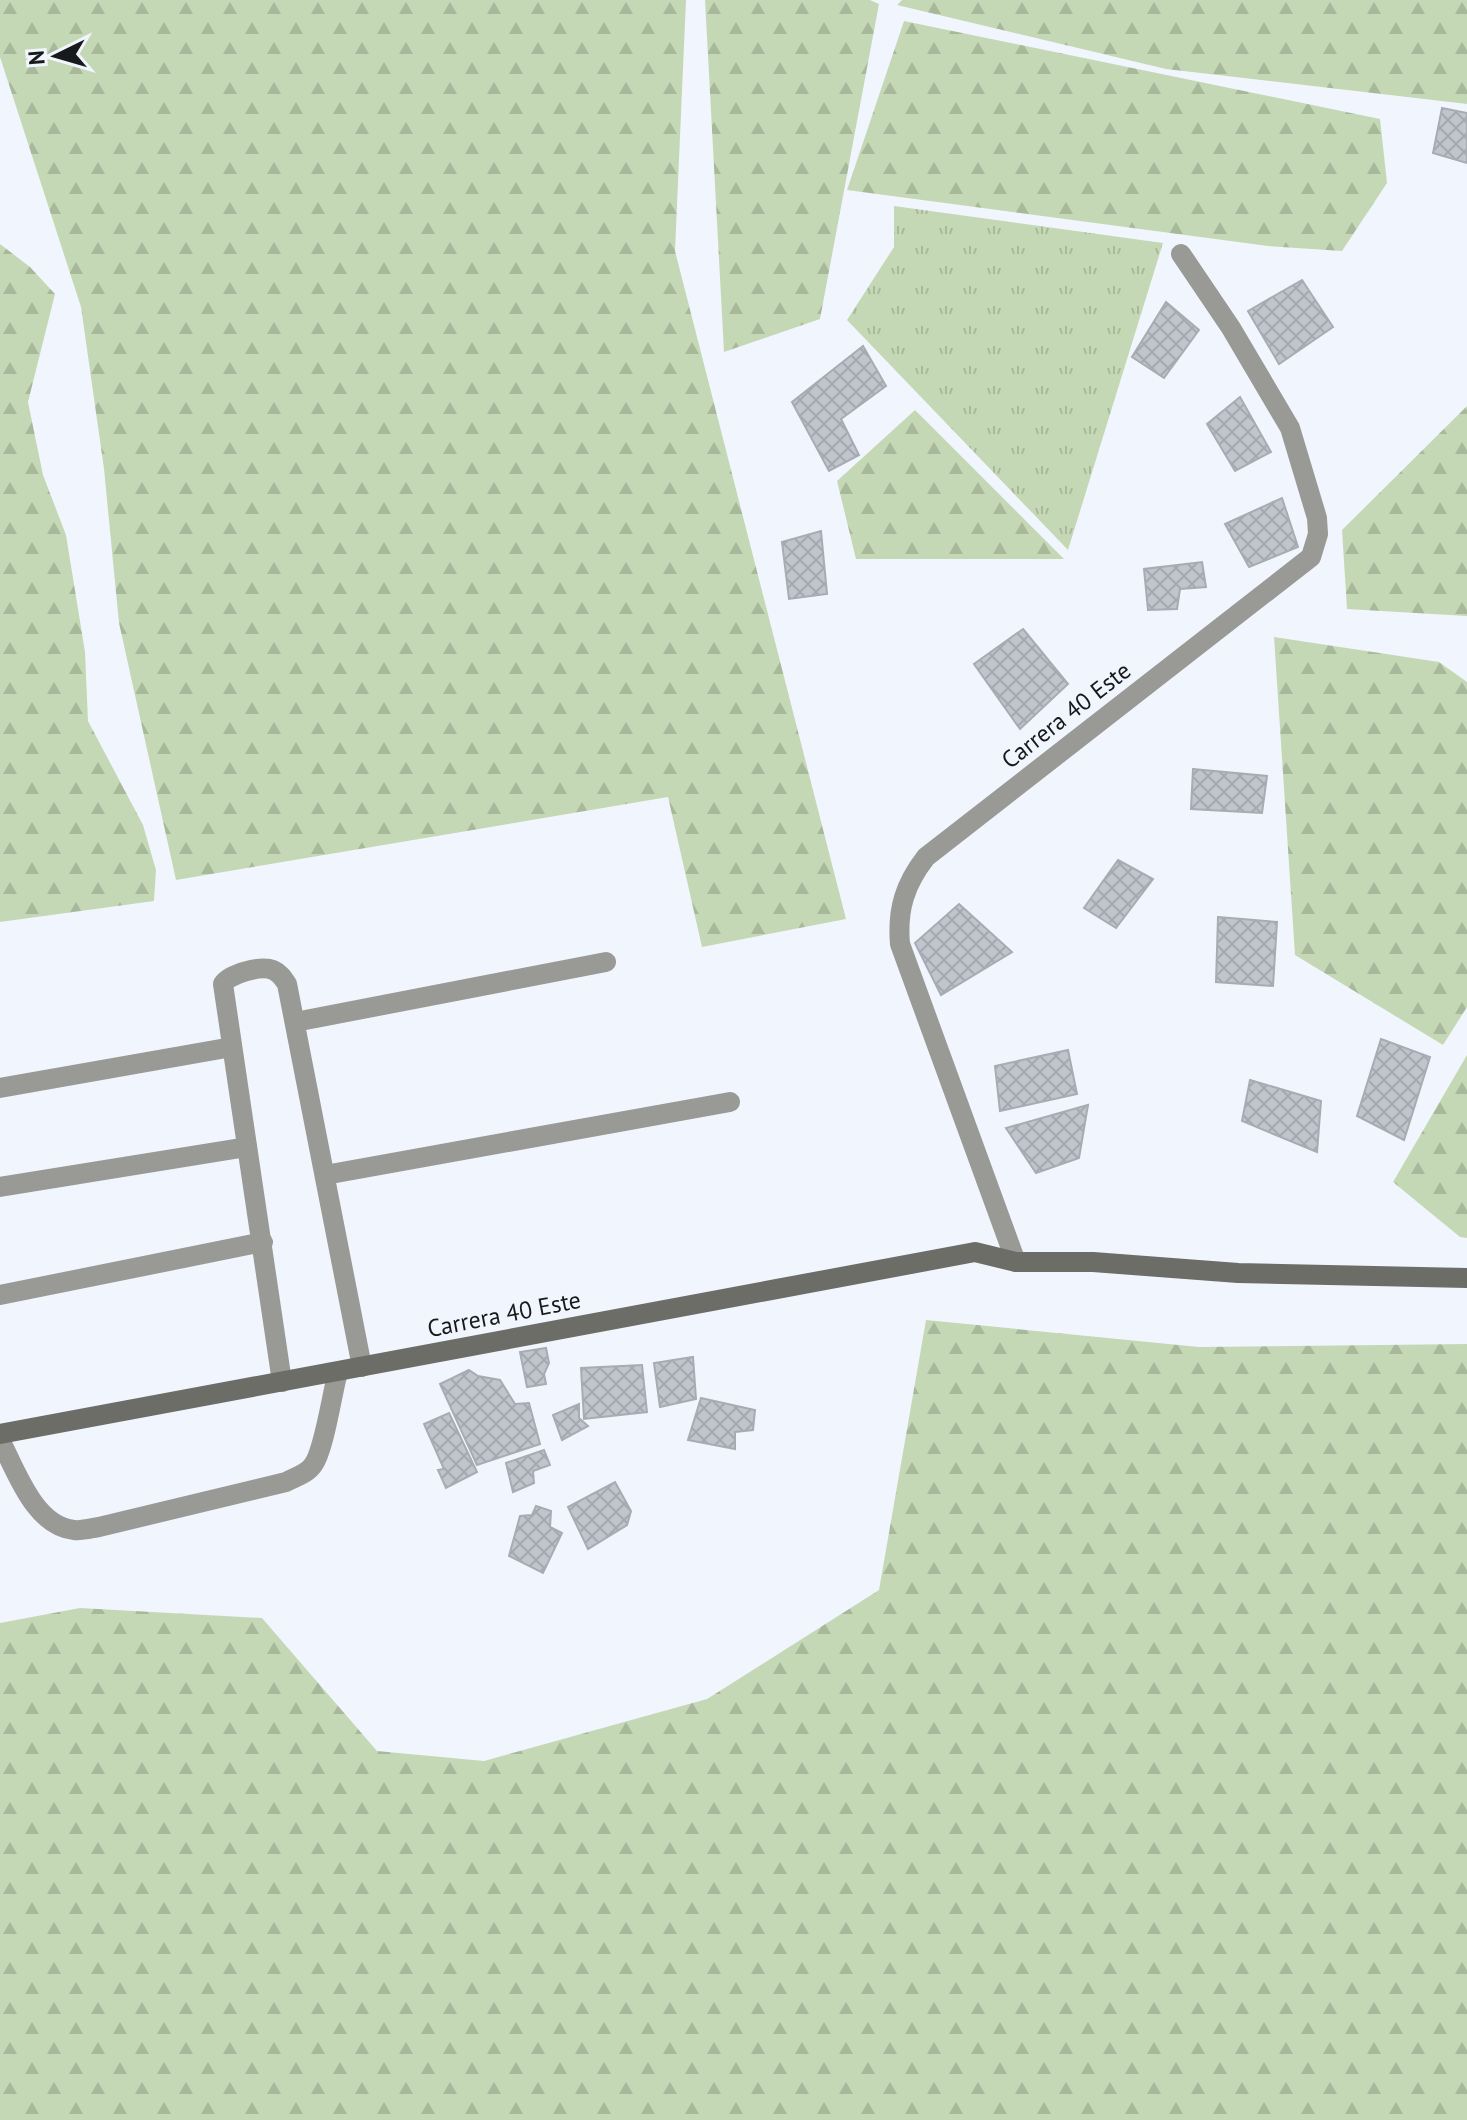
<svg xmlns="http://www.w3.org/2000/svg" width="1467" height="2120" font-family="'PT Sans',sans-serif">
<style>
.grass{fill:url(#grass-tufts)}
.forest{fill:url(#forest-firs)}
.building{fill:url(#building-cross-hatch);stroke:#a7acb3;stroke-width:2}
.lines{fill:none;stroke-linecap:round;stroke-linejoin:round}
.lane{stroke:#999995;stroke-width:20}
.street{stroke:#999995;stroke-width:20}
.secondary{stroke:#6d6d68;stroke-width:20}
.labels{text-anchor:middle;dominant-baseline:central;stroke-width:8;stroke-linejoin:round;paint-order:stroke}
.street-label{font-size:24px;fill:#17191b;stroke:#f1f6fe}
</style>
<defs>
<pattern id="grass-tufts" width="24" height="20" patternUnits="userSpaceOnUse" patternTransform="scale(2)"><rect width="24" height="20" fill="#c5d8b5"/><path d="M3 7l-1-3M5 7V3M7 7l1-3M15 17l-1-3M17 17v-4M19 17l1-3" fill="none" stroke="#a8b99b"/></pattern>
<pattern id="forest-firs" width="22" height="20" patternUnits="userSpaceOnUse" patternTransform="scale(2)"><rect width="22" height="20" fill="#c5d8b5"/><path d="M5 1l3.5 6h-7zM16 11l3.5 6h-7z" fill="#a8b99b"/></pattern>
<pattern id="building-cross-hatch" width="8" height="8" patternUnits="userSpaceOnUse" patternTransform="scale(2)"><rect width="8" height="8" fill="#c0c5cd"/><path d="M0 0l8 8M0 8l8-8" fill="none" stroke="#a4a9af"/></pattern>
</defs>
<rect width="100%" height="100%" fill="#f1f6fe"/>
<!-- grass -->
<path class="grass" d="M894,206L1163,243L1068,550L847,320L894,247Z"/>
<!-- forest -->
<g class="forest">
<path d="M0,0H686L675,251L846,919L702,947L668,797L176,880L119,623L104,469L81,307L0,57Z"/>
<path d="M705,0H870L879,4L820,319L724,352Z"/>
<path d="M902,0H1467V104L1166,69L897,5Z"/>
<path d="M904,21L1380,119L1387,183L1342,251L1268,246L847,190Z"/>
<path d="M0,244L30,267L55,294L28,402L43,475L66,535L85,652L88,721L143,825L156,870L154,901L0,922Z"/>
<path d="M1467,406V616L1347,609L1342,530Z"/>
<path d="M915,410L1064,559H856L837,481Z"/>
<path d="M1274,637L1439,662L1467,682V1007L1443,1045L1295,955Z"/>
<path d="M1467,1055V1238L1460,1237L1393,1182Z"/>
<path d="M926,1320L1199,1347L1467,1344V2120H0V1623L80,1608L262,1618L377,1751L484,1761L707,1699L879,1590Z"/>
</g>
<!-- building -->
<g class="building">
<path d="M1442,108L1467,113V163L1433,153Z"/>
<path d="M1302,280L1333,327L1279,364L1248,311Z"/>
<path d="M1166,302L1199,330L1164,378L1132,357Z"/>
<path d="M863,346L886,386L841,419L859,455L829,471L792,402Z"/>
<path d="M1240,397L1271,452L1235,471L1207,424Z"/>
<path d="M1282,498L1298,547L1249,567L1225,524Z"/>
<path d="M821,531L827,594L789,599L782,542Z"/>
<path d="M1202,562L1206,587L1180,589L1177,609L1148,610L1144,569Z"/>
<path d="M1023,629L1068,684L1020,729L974,664Z"/>
<path d="M1193,769L1267,776L1262,813L1191,809Z"/>
<path d="M1118,860L1153,879L1116,928L1084,908Z"/>
<path d="M959,904L1012,952L941,995L915,943Z"/>
<path d="M1218,917L1277,922L1273,986L1216,982Z"/>
<path d="M1381,1039L1430,1057L1404,1140L1357,1116Z"/>
<path d="M1068,1050L1077,1094L1000,1111L995,1066Z"/>
<path d="M1250,1080L1321,1101L1317,1152L1242,1121Z"/>
<path d="M1088,1105L1079,1158L1036,1173L1006,1128Z"/>
<path d="M546,1348L549,1363L544,1374L546,1384L527,1387L520,1352Z"/>
<path d="M693,1357L696,1399L660,1407L654,1363Z"/>
<path d="M642,1365L647,1412L584,1419L581,1368Z"/>
<path d="M469,1370L478,1376L500,1380L515,1404L529,1403L540,1444L477,1465L440,1384Z"/>
<path d="M701,1398L755,1410L753,1430L735,1432V1449L688,1440Z"/>
<path d="M579,1404V1418L588,1426L562,1440L553,1415Z"/>
<path d="M449,1413L477,1472L446,1488L438,1470L444,1469L424,1424Z"/>
<path d="M544,1450L550,1465L533,1471L534,1483L513,1492L506,1463Z"/>
<path d="M615,1482L631,1511L627,1525L588,1549L568,1507Z"/>
<path d="M536,1506L551,1511L550,1527L562,1533L543,1573L509,1556L520,1516L532,1515Z"/>
</g>
<g class="lines">
<!-- lane -->
<g class="lane">
<path d="M295,1022L606,962"/>
<path d="M0,1088L232,1047"/>
<path d="M325,1175L730,1102"/>
<path d="M0,1187L247,1147"/>
<path d="M0,1295L263,1242"/>
<path d="M282,1382L223,984C229,974 261,965 273,970C280,973 283,978 287,984L362,1367"/>
<path d="M0,1440C16,1470 34,1526 74,1530C82,1531 92,1528 99,1527L286,1482C295,1477 307,1474 313,1465C324,1451 332,1393 338,1372"/>
</g>
<!-- street -->
<path class="street" d="M1016,1262L900,944C897,909 905,884 926,857L1311,557L1318,534L1317,518L1290,428L1231,328L1181,254"/>
<!-- secondary -->
<path class="secondary" d="M0,1434L975,1252L1016,1262H1093L1238,1273L1467,1278"/>
</g>
<g class="labels">
<!-- street labels -->
<g class="street-label">
<text transform="translate(1066 715) rotate(-38)">Carrera 40 Este</text>
<text transform="translate(504 1314) rotate(-11)">Carrera 40 Este</text>
</g>
</g>
<!-- north arrow -->
<g transform="translate(56 56) rotate(265)" stroke="#f1f6fe" stroke-width="6" paint-order="stroke">
<path d="M0-6L14 30L0 20L-14 30Z" fill="#17191b"/>
<text y="-12" font-size="22" font-weight="bold" text-anchor="middle" fill="#17191b">N</text>
</g>
</svg>
